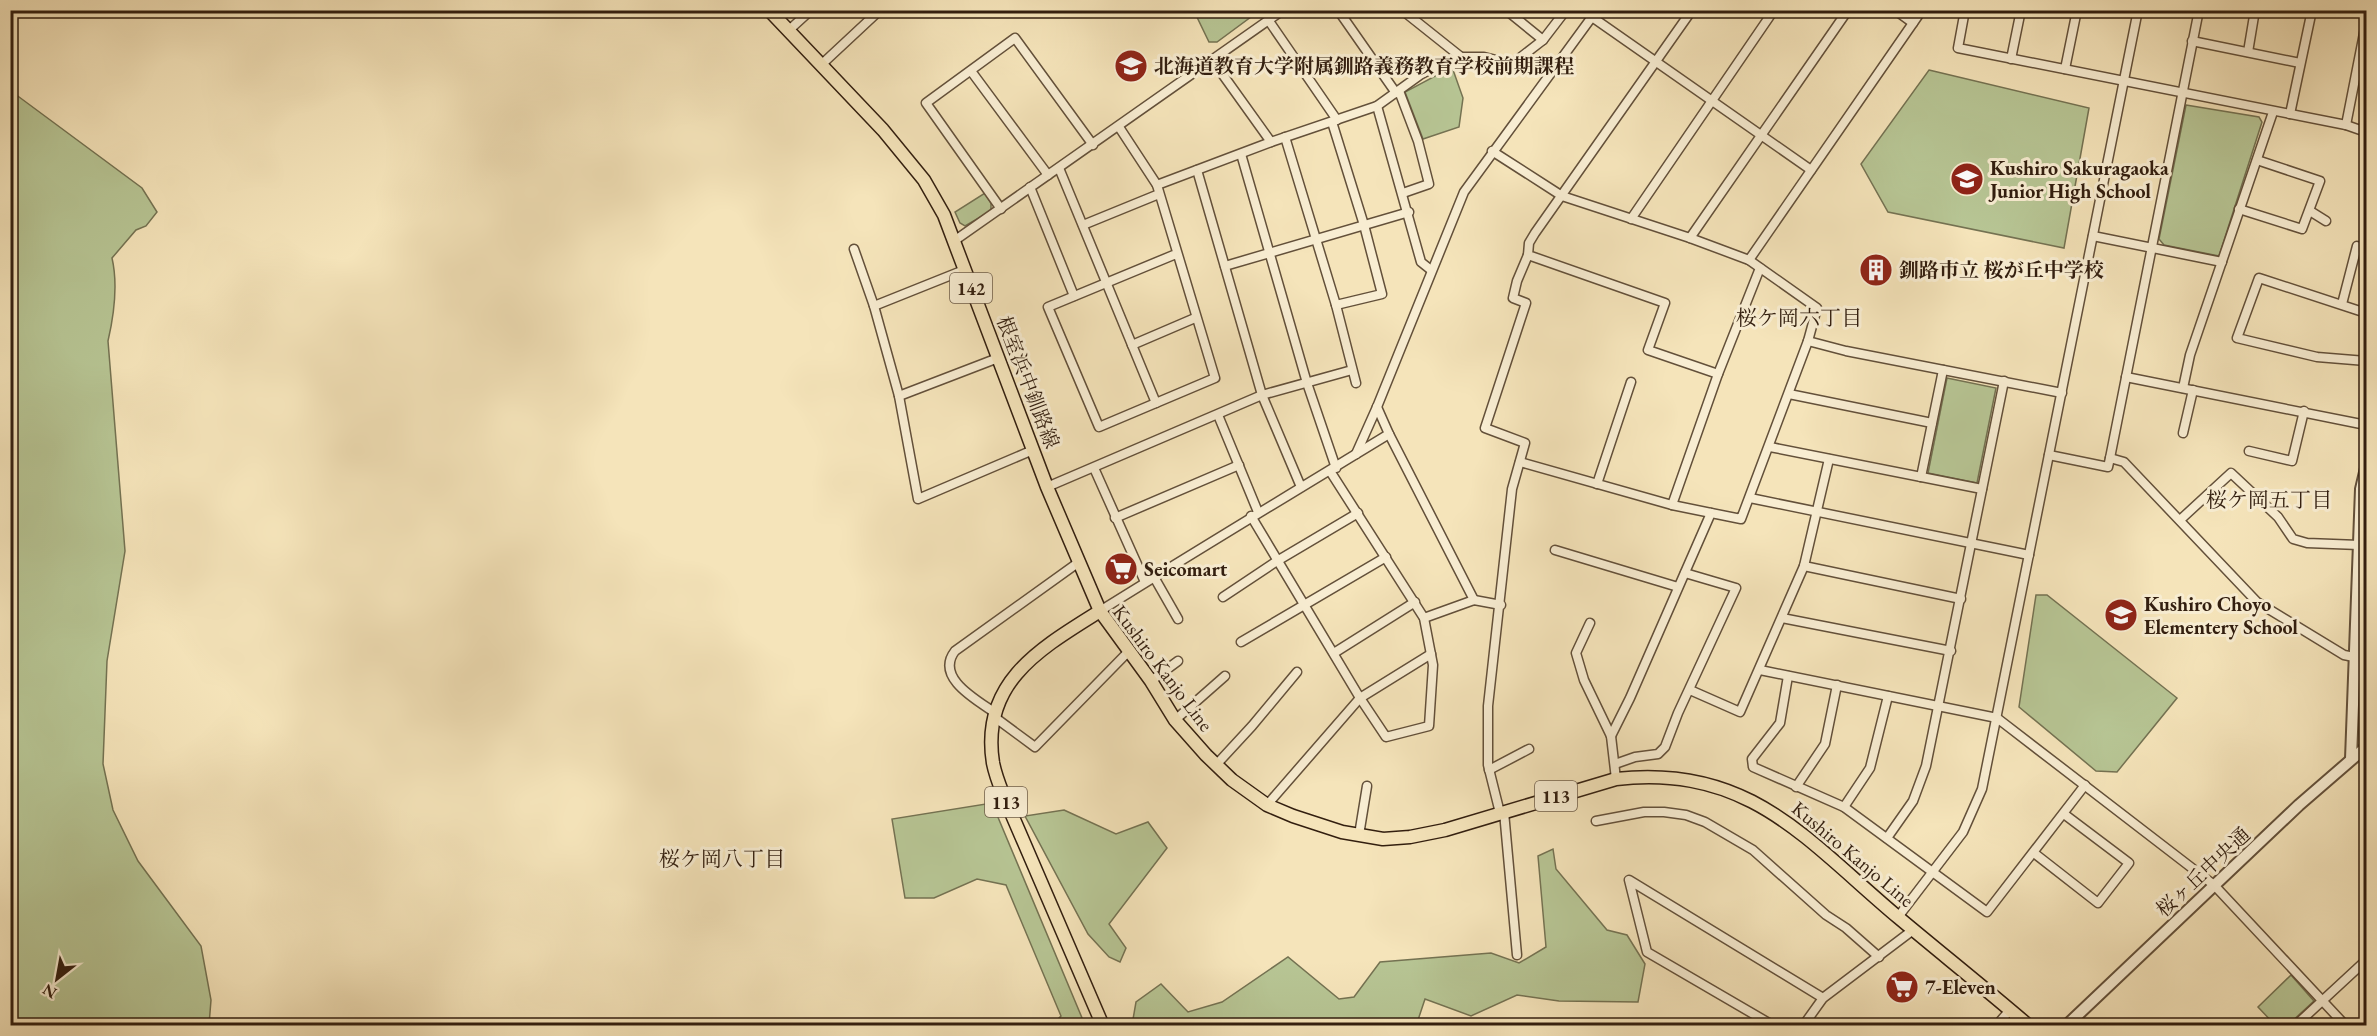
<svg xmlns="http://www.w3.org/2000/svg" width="2377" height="1036" font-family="'EB Garamond','Noto Serif JP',serif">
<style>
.green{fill:#b7c594;stroke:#747252;stroke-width:1.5}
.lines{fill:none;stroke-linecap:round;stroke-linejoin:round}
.minor-casing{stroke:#63503a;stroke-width:11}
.tertiary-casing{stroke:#63503a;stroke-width:14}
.primary-casing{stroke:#321e0f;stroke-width:15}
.minor{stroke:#f8edd2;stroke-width:8}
.tertiary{stroke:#f8edd2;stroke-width:10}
.primary{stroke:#f5e4ba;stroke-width:12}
.labels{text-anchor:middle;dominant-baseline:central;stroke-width:6;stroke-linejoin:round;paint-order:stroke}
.shield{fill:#f8edd2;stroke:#6d5c4a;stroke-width:1.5}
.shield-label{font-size:18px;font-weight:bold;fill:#321e0f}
.poi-label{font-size:20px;font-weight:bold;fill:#321e0f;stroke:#f8edd2;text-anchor:start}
.street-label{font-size:20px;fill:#321e0f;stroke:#f8edd2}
.neighbourhood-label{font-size:21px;fill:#321e0f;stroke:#f8edd2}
</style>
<rect width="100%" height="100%" fill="#f5e4ba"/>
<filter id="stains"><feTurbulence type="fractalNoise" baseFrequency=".00333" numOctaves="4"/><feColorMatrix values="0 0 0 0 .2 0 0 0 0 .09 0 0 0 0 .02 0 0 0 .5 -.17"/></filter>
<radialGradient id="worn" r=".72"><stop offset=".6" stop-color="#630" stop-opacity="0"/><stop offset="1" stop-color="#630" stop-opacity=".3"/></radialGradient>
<!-- green -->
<g class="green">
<path d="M1194,11H1259L1217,42H1209Z"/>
<path d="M1452,67L1463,98L1459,127L1423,139L1405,92Z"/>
<path d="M1929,70L2089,108L2064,248L1888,212L1861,164Z"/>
<path d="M11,91L142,188L157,212L146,226L136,230L112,258C118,284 114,315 108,341L125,551L107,661L103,764L113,810L138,861L201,946L211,1000L209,1025H11Z"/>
<path d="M2186,105L2259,117L2262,122L2219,256L2164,245L2159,239Z"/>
<path d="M985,193L991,203V211L965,226L960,223L955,212Z"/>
<path d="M1947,378L1996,388L1977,483L1928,473Z"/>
<path d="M2036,595H2047L2177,698L2117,772L2096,771L2019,707Z"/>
<path d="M992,803L1085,1025H1052L1061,1016L1006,885L977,879L934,898H905L892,819Z"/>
<path d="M1064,810L1116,834L1148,822L1167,848L1109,924L1126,948L1120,962L1109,957L1088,934L1025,816Z"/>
<path d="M1553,849L1556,869L1607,930L1627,935L1645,964L1638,1002L1559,1001L1517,995L1471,1016L1425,999L1416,1026L1132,1025L1136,1002L1161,984L1188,1012L1222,1002L1288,957L1339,999L1354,997L1380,962L1491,953L1519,963L1546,947L1538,856Z"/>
<path d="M2291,975L2314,1001L2288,1025H2275L2258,1007Z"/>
</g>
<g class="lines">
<defs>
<g id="minor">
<path d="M1338,10L1396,93"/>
<path d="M1402,10L1461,57"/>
<path d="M1506,10L1543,40"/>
<path d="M1692,10L1535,233L1529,243L1528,255L1665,303L1648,350L1718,374"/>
<path d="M1895,10L1913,23"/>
<path d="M1965,10L1958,48L2346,125L2366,132"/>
<path d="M1592,17L1811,170"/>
<path d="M1269,21L1337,120"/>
<path d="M788,31L811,10"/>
<path d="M2192,41L2300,63"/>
<path d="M2248,52L2255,10"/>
<path d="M2011,59L2021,10"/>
<path d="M1213,61L1271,142"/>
<path d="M821,65L880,10"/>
<path d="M2065,69L2077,10"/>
<path d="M971,71L1048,175"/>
<path d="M1399,91L1418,141L1429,184L1403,193"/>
<path d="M1377,106L1421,262L1431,270"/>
<path d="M2290,114L2312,10"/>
<path d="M1332,122L1364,225L1382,294L1336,305"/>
<path d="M2346,125L2366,23"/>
<path d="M1119,127L1157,185L1215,378L1099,427L1048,307L1176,254"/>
<path d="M1285,137L1336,305L1356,383"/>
<path d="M1492,151L1562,196L1690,238L1749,260L1817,308L1808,341L1741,519L1672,505L1520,462"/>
<path d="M1241,154L1307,383L1336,468"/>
<path d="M1059,168L1156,403"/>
<path d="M1197,170L1262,395L1301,487"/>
<path d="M1157,185L1271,142L1377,106L1420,75L1439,65L1461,57H1484L1512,64L1543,40L1566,10"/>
<path d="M1030,187L1074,296"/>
<path d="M1001,209L926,103L1015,38L1093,145"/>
<path d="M2239,209L2302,229L2320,181L2257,160"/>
<path d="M2310,211L2326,221"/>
<path d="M1631,219L1774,10"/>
<path d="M1083,225L1159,194"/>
<path d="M2093,236L2222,262"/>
<path d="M1690,238L1848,10"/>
<path d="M954,241L1283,10"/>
<path d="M854,249L874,306L899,396L918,499L1033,450"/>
<path d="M1749,260L1922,10"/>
<path d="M1225,266L1409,212"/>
<path d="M2342,304L2357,246"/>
<path d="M874,306L964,270"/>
<path d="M2366,313L2259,278L2237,338L2317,357L2366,361"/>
<path d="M1808,341L1846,351L2062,393"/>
<path d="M1132,345L1195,318"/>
<path d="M2126,377L2366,425"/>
<path d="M2183,388L2190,355L2273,112"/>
<path d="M1789,394L1932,423"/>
<path d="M899,396L998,358"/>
<path d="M1377,407L1389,434L1474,600"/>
<path d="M1218,415L1258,512"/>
<path d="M2183,433L2193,390"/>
<path d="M1770,447L1982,489"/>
<path d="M2249,451L2292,461L2304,411"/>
<path d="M1356,454L1377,407L1464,192L1597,10"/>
<path d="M2049,455L2108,467L2110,458L2124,462L2257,602L2344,655L2354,657"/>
<path d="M2110,458L2199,10"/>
<path d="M1094,468L1145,582"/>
<path d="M1921,477L1943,370"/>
<path d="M1597,484L1631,382"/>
<path d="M1047,487L1262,395L1352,370"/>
<path d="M1750,498L2029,555"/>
<path d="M1672,505L1718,374L1760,268"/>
<path d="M1251,516L1360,698L1386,737L1429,726L1433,665L1424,618L1330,471"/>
<path d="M1115,518L1239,465"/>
<path d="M2180,520L2231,473L2278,517L2293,539L2307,543L2359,545"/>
<path d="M1555,550L1678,587"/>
<path d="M1804,566L1961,599"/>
<path d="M1154,577L1178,619"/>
<path d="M1223,597L1277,561L1358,513"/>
<path d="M1100,611C1196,551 1292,493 1389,434"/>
<path d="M1424,618L1474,600L1501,605"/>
<path d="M1782,618L1951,651"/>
<path d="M1590,623L1576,653L1584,680L1611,736L1616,779"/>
<path d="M1241,642L1386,557"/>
<path d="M1334,653L1415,602"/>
<path d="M1760,670L1997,718L2214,885L2346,1026"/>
<path d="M1788,676L1780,723L1752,759L1753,767L1844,807L1987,912L2085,785"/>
<path d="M1151,681L1178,661"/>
<path d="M1690,690L1740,712L1804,566L1829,459"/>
<path d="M994,712C975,699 935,677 955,651L1079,562"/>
<path d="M993,716L1035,747L1129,651"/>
<path d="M1175,720L1225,676"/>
<path d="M1611,736L1630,698L1711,513"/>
<path d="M1615,764L1635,757L1658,754L1665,747L1678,713L1736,588L1685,573"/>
<path d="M1216,765L1252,726L1297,672"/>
<path d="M1489,770L1529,749"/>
<path d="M1796,787L1825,744L1837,685"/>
<path d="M1267,805L1360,698L1431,654"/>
<path d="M1844,807L1870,768L1888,696"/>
<path d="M1504,812L1517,955"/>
<path d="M1500,813L1488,765V706L1512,489L1525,443L1485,428L1526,303L1513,298L1517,281L1528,255"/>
<path d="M1596,821L1644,812H1664L1686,815L1705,822L1753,850L1826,915L1846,928L1879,957"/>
<path d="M1359,835L1367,786"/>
<path d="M1887,838L1913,801L1926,766L2004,381"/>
<path d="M2034,853L2098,903L2129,863L2064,814"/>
<path d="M1898,917L1963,832L1982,789L2138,10"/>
<path d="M1774,1026L1647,952L1629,880L1823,998"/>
<path d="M1803,1026L1823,998L1913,930"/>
<path d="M1996,1026L2010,1010"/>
<path d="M2295,1026L2362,964L2366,968"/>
</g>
<g id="tertiary">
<path d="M2351,759L2361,489L2366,468"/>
<path d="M2066,1026L2299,805L2366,747"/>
</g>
<g id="primary">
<path d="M769,10L883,130L924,180L944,215L1047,487L1100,611L1151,681L1175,720L1206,755L1232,780L1267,805L1293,816L1342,832L1383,839L1410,837L1445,830L1616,779C1750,764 1806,840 1899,918C1942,954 1986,989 2029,1026"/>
<path d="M1100,611C1041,648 980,682 993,763C995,773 999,784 1003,794L1103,1026"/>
</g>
</defs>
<!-- minor casing -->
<use href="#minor" class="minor-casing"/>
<!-- tertiary casing -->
<use href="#tertiary" class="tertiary-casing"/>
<!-- primary casing -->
<use href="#primary" class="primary-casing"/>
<!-- minor -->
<use href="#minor" class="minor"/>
<!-- tertiary -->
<use href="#tertiary" class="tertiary"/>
<!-- primary -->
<use href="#primary" class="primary"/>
</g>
<!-- icons -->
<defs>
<symbol id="school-disc" viewBox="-11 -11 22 22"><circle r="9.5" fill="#8f2418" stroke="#f8edd2"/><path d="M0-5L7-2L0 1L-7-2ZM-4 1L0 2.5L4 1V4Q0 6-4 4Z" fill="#fff"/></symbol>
<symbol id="building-disc" viewBox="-11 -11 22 22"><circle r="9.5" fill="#8f2418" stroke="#f8edd2"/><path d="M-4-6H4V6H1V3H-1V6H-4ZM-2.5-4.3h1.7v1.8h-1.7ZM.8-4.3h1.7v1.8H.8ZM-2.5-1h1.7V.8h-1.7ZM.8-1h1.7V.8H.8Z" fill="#fff"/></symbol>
<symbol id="supermarket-disc" viewBox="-11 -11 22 22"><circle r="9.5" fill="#8f2418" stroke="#f8edd2"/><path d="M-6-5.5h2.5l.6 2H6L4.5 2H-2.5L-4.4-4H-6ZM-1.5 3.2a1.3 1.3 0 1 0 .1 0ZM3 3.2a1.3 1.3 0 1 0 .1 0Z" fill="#fff"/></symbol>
</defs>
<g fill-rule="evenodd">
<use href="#school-disc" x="1112" y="47" width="38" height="38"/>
<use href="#school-disc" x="1948" y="160" width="38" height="38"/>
<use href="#building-disc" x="1857" y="251" width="38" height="38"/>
<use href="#supermarket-disc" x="1102" y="550" width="38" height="38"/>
<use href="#school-disc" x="2102" y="596" width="38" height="38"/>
<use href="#supermarket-disc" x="1883" y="968" width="38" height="38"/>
</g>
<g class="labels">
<!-- shield labels -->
<g class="shield">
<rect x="950" y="273" width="42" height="30" rx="4.5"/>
<rect x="1535" y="781" width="42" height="30" rx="4.5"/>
<rect x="985" y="787" width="42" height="30" rx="4.5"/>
</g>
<g class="shield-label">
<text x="971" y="288">142</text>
<text x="1556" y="796">113</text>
<text x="1006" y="802">113</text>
</g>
<!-- poi labels -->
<g class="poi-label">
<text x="1154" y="66">北海道教育大学附属釧路義務教育学校前期課程</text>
<text x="1990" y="168">Kushiro Sakuragaoka<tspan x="1990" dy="23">Junior High School</tspan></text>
<text x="1899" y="270">釧路市立 桜が丘中学校</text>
<text x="1144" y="569">Seicomart</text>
<text x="2144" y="604">Kushiro Choyo<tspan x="2144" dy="23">Elementery School</tspan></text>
<text x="1925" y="987">7-Eleven</text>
</g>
<!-- street labels -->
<g class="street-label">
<text transform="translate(1028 382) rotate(69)">根室浜中釧路線</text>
<text transform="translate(1163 668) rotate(53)">Kushiro Kanjo Line</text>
<text transform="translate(1853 854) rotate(40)">Kushiro Kanjo Line</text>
<text transform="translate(2203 872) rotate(-43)">桜ヶ丘中央通</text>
</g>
<!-- neighbourhood labels -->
<g class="neighbourhood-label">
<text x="1799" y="317">桜ケ岡六丁目</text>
<text x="2269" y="499">桜ケ岡五丁目</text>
<text x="722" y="858">桜ケ岡八丁目</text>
</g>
</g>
<!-- margin -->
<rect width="2377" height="1036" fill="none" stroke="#f5e4ba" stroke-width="36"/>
<rect x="12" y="12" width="2353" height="1012" fill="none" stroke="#321e0f" stroke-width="3"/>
<rect x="18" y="18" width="2341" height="1000" fill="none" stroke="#321e0f" stroke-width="1.5"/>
<!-- north arrow -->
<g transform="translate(57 979) rotate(211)" stroke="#f8edd2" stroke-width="4.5" paint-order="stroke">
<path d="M0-4.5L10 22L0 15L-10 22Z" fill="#321e0f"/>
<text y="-9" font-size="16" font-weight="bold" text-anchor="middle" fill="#321e0f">N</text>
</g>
<rect width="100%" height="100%" filter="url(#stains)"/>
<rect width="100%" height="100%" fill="url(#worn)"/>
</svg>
